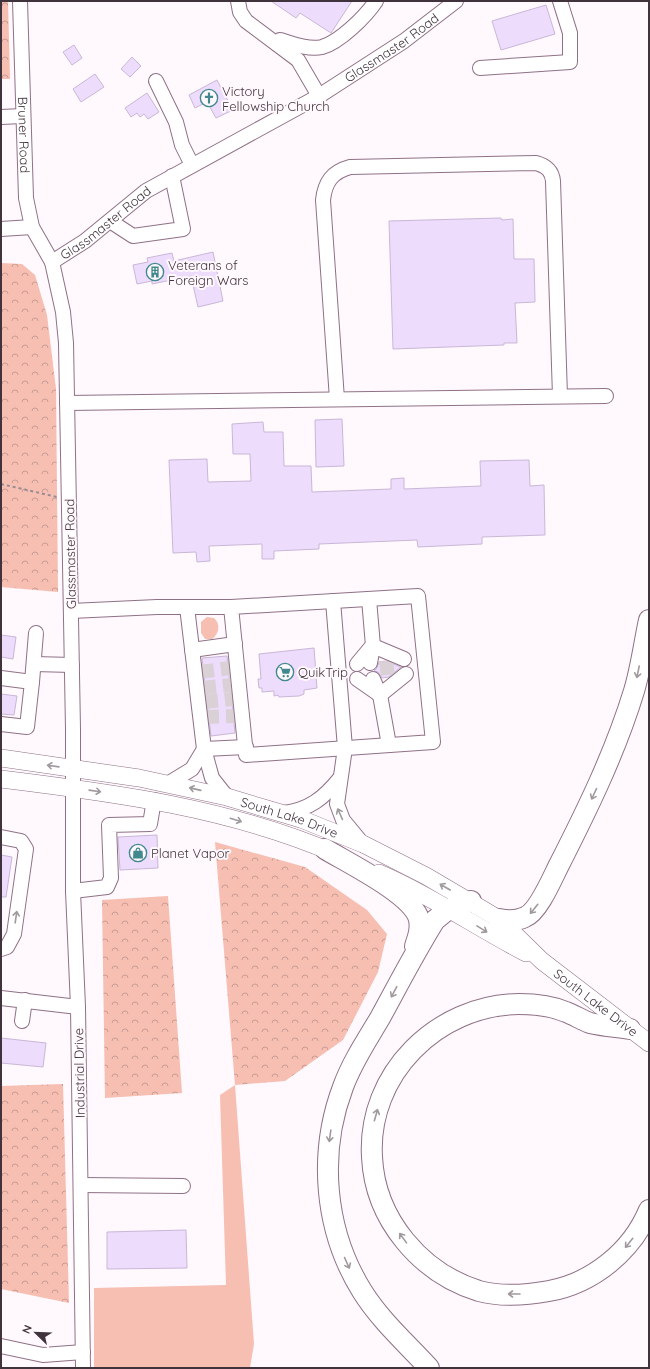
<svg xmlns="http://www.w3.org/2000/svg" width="650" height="1369" font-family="Quicksand,sans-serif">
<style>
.green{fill:#f7beb2}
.forest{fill:url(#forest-crowns)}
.building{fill:#eedcfd;stroke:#c9b7d7}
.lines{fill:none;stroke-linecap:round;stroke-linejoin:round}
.minor-tunnel{stroke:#d9d1d6;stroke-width:14;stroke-dasharray:14 7;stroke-linecap:butt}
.minor-casing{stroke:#8f7186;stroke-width:16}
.major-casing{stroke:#8f7186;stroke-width:18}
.highway-casing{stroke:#8f7186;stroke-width:22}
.path{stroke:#968c93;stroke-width:2;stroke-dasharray:3 3;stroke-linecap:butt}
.minor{stroke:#fff;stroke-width:14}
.major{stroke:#fff;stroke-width:17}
.highway{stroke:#fff;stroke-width:20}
.oneway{stroke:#a0999e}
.labels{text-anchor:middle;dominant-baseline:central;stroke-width:4;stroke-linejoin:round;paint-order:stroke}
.street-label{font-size:13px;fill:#40333c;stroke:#fff8fc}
.poi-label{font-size:13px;fill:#40333c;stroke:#fff8fc;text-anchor:start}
</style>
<defs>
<pattern id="forest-crowns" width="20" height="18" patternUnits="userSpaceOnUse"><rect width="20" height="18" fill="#f7beb2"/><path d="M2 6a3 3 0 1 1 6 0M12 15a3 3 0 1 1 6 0" fill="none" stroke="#c99b92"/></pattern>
</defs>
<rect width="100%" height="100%" fill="#fff8fc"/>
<!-- green -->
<g class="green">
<path d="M207,617L214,618C221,624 219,634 212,639H205L201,633V622Z"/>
<path d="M235,1085L254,1344L250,1368H94V1288L226,1285L220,1095Z"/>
</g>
<!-- forest -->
<g class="forest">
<path d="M1,1H8L10,79H1Z"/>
<path d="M1,263L22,264L35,275L47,315L56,389L58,592L1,587Z"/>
<path d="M215,842L305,867L367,910L387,934L378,972L343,1040L285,1081L235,1085Z"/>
<path d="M168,896L182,1093L105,1098L102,900Z"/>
<path d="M63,1084L69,1303L1,1289V1086Z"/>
</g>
<!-- building -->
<g class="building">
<path d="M271,1H352L331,33L300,13L296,18Z"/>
<path d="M546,5L555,34L501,50L492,21Z"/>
<path d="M74,45L82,58L72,65L63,52Z"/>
<path d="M132,57L141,66L130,77L121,69Z"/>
<path d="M95,74L104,87L81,102L73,89Z"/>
<path d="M217,80L233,110L216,118L207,102L195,108L189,95Z"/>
<path d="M147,93L159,112L148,119L144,114L140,117L137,113L131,117L125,108Z"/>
<path d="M501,218L502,220L513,219L514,259H534L535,302L515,303L517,343H504V345L393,349L389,221Z"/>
<path d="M213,252L223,301L198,307L191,276L152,284V281L137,284L133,265L148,262L147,258L172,253L174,261Z"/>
<path d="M342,419L344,466L316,467L315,420Z"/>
<path d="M263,422L264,432H283L284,466H311L312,492L391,489V479L404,478V489L481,486L480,461L529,460L530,486L544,485L545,535L482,537V544L418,547L417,540L319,544V549L274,551V559H262V544L209,546L210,561L197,562L196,552L173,553L169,460L207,459L208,482L251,481L250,454H233L232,424Z"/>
<path d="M1,635L16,637L13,659L1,657Z"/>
<path d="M314,648L317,688L304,690V694L299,696L279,697L278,695L274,696V691L262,692V688H259L258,679H261L259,654Z"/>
<path d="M227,656L235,733L211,736L202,658Z"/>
<path d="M386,661L401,667L389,677L382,678L378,672L374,671L377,668L379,662Z"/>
<path d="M1,694L17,696L14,715L1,714Z"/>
<path d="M157,835L158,868L120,870L118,837Z"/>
<path d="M1,855L12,857L6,897H1Z"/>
<path d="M1,1038L46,1043L43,1067L1,1063Z"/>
<path d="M186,1230L187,1268L107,1269V1232Z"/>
</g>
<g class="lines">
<!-- minor-tunnel -->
<g class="minor-tunnel">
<path d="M386,661L388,677"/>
<path d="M200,672L230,668"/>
<path d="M202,688L231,685"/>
<path d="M204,702L233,699"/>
<path d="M205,717L235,716"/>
</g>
<defs>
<g id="minor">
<path id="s1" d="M20,1L26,198L32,227L52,262"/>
<path d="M238,1L240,12L246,21L298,60L319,96"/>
<path d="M277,44L280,40C293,44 309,50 322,47C340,42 366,16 376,1"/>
<path d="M480,68L570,62V33L560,1"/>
<path d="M156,81L176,122L182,145L192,165"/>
<path d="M1,117L23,116"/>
<path d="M110,221L133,236L183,229L172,176"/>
<path d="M1,229L32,227"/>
<path d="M337,399L323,200C325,182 332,172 350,167L536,163C547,166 552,171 553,181L560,396"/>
<path d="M67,403L606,396"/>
<path d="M369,599L373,646L370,663"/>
<path d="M333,601L345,748L337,804L343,820L362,843"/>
<path d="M187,607L204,749L212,778L227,797"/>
<path d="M71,611L157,607H231L418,596L433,742L246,755L231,607"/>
<path d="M373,646L404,659"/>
<path d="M192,650L235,644"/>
<path d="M34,664L72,665"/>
<path d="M357,664L372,646"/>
<path d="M1,678L32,682L27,727L1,724"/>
<path d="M357,679L380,695"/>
<path d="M373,679L380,695L389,745"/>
<path d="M32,682L36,633"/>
<path d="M380,695L406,674"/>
<path d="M204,749L246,747"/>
<path d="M169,783L192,769L204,749"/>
<path d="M283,813C309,810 324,798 340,778"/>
<path d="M1,837L21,841L26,849L14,934L7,947L1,949"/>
<path d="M73,891L107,887L111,878L109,825L150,824L154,800"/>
<path d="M1,998L78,1007"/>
<path d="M22,1021L25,1000"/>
<path d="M81,1185L183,1186"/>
<path d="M1,1346L43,1355L83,1352"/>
<path id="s2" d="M83,1368L78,1007L73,891V729L66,343L63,312L52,262L85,241L146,191L319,96L404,41L456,1"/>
</g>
<g id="major">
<path id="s3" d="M1,758L139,778L227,797L301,819L363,844L426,876L499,919L542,961L649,1043"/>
<path d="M1,779C115,793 230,808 336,854"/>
<path d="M379,873C430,895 476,927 526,953"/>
</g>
<g id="highway">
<path d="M325,849C348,863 412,894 419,919C421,929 418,937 415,946"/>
<path d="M499,919C508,921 517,921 525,917C538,912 552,879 558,867C587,810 615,753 634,691C641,668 644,643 649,620"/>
<path d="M630,1029C617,1027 603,1026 590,1023C582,1020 574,1015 566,1012C552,1006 534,1004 519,1004C437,1005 367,1074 372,1157C375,1220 421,1273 479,1291C501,1297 527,1295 549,1291C593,1283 632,1251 649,1210"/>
<path d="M429,1368C406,1343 380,1320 362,1291C324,1230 318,1153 343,1087C352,1062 367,1040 380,1018C398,985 415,952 435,920C446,910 456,904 471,901"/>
</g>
</defs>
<!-- minor casing -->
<use href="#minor" class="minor-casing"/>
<!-- major casing -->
<use href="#major" class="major-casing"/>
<!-- highway casing -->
<use href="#highway" class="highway-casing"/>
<!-- path -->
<g class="path">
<path d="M204,105L206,102"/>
<path d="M1,484L57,497"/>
</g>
<!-- minor -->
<use href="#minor" class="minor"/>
<!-- major -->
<use href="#major" class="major"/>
<!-- highway -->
<use href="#highway" class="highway"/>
</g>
<!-- one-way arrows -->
<defs><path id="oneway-shaft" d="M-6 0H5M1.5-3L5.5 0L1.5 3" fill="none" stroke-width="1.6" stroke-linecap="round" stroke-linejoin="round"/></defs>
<g class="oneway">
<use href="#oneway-shaft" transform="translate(638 672) rotate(102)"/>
<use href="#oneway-shaft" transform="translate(53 766) rotate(-172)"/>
<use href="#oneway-shaft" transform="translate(195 789) rotate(-167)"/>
<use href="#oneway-shaft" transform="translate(95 791) rotate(8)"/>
<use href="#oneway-shaft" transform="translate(594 794) rotate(115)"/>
<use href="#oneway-shaft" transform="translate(340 814) rotate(-114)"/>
<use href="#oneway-shaft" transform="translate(236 820) rotate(17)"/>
<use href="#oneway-shaft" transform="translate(445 887) rotate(-150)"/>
<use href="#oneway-shaft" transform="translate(534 909) rotate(129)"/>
<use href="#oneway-shaft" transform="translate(16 917) rotate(-82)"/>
<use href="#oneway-shaft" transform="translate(482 929) rotate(32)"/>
<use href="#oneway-shaft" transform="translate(394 992) rotate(118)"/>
<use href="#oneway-shaft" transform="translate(376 1115) rotate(-74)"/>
<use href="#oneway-shaft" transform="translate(330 1136) rotate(98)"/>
<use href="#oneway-shaft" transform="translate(403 1238) rotate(-126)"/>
<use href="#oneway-shaft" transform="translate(629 1243) rotate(129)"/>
<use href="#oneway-shaft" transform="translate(347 1263) rotate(66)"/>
<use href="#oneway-shaft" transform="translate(514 1294) rotate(-180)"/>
</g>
<!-- icons -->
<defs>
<symbol id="church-ring" viewBox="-11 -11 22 22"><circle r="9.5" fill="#fff8fc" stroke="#41898e" stroke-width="1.5"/><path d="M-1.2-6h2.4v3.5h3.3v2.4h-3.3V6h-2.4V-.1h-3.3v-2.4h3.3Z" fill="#41898e"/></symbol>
<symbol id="building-ring" viewBox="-11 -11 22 22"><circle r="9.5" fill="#fff8fc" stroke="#41898e" stroke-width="1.5"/><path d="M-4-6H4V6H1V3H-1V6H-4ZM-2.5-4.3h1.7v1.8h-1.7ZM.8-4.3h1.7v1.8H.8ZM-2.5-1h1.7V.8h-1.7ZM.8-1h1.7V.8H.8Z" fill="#41898e"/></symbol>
<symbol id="supermarket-ring" viewBox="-11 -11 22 22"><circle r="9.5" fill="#fff8fc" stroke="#41898e" stroke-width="1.5"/><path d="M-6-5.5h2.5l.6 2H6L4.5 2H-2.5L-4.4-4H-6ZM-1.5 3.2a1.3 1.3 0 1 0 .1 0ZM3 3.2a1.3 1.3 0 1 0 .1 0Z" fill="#41898e"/></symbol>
<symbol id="shop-ring" viewBox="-11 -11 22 22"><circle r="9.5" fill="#fff8fc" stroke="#41898e" stroke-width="1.5"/><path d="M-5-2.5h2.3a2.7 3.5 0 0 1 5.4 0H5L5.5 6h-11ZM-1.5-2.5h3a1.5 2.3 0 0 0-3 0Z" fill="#41898e"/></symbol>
</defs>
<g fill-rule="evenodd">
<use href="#church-ring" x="199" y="88" width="20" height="20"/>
<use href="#building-ring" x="145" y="262" width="20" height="20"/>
<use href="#supermarket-ring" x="275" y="662" width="20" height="20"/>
<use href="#shop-ring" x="128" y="843" width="20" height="20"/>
</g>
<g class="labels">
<!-- street labels -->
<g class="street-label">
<text stroke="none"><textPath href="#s2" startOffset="1510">Glassmaster Road</textPath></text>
<text stroke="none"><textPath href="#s1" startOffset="134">Bruner Road</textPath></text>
<text stroke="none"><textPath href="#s2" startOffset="1174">Glassmaster Road</textPath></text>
<text transform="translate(70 554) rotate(-91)">Glassmaster Road</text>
<text stroke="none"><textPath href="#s3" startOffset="295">South Lake Drive</textPath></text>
<text stroke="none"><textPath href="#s3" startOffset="657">South Lake Drive</textPath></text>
<text transform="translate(79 1073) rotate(-91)">Industrial Drive</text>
</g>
<!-- poi labels -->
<g class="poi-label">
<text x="222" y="91">Victory<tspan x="222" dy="15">Fellowship Church</tspan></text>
<text x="168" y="265">Veterans of<tspan x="168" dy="15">Foreign Wars</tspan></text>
<text x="298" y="672">QuikTrip</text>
<text x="151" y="853">Planet Vapor</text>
</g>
</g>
<!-- border -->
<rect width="650" height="1369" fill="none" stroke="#40333c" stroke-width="4"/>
<!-- north arrow -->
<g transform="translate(36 1333) rotate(293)" stroke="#fff8fc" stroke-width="3" paint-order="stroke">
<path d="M0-3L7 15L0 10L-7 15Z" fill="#40333c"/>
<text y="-6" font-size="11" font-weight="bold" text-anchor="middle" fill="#40333c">N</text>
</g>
</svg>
